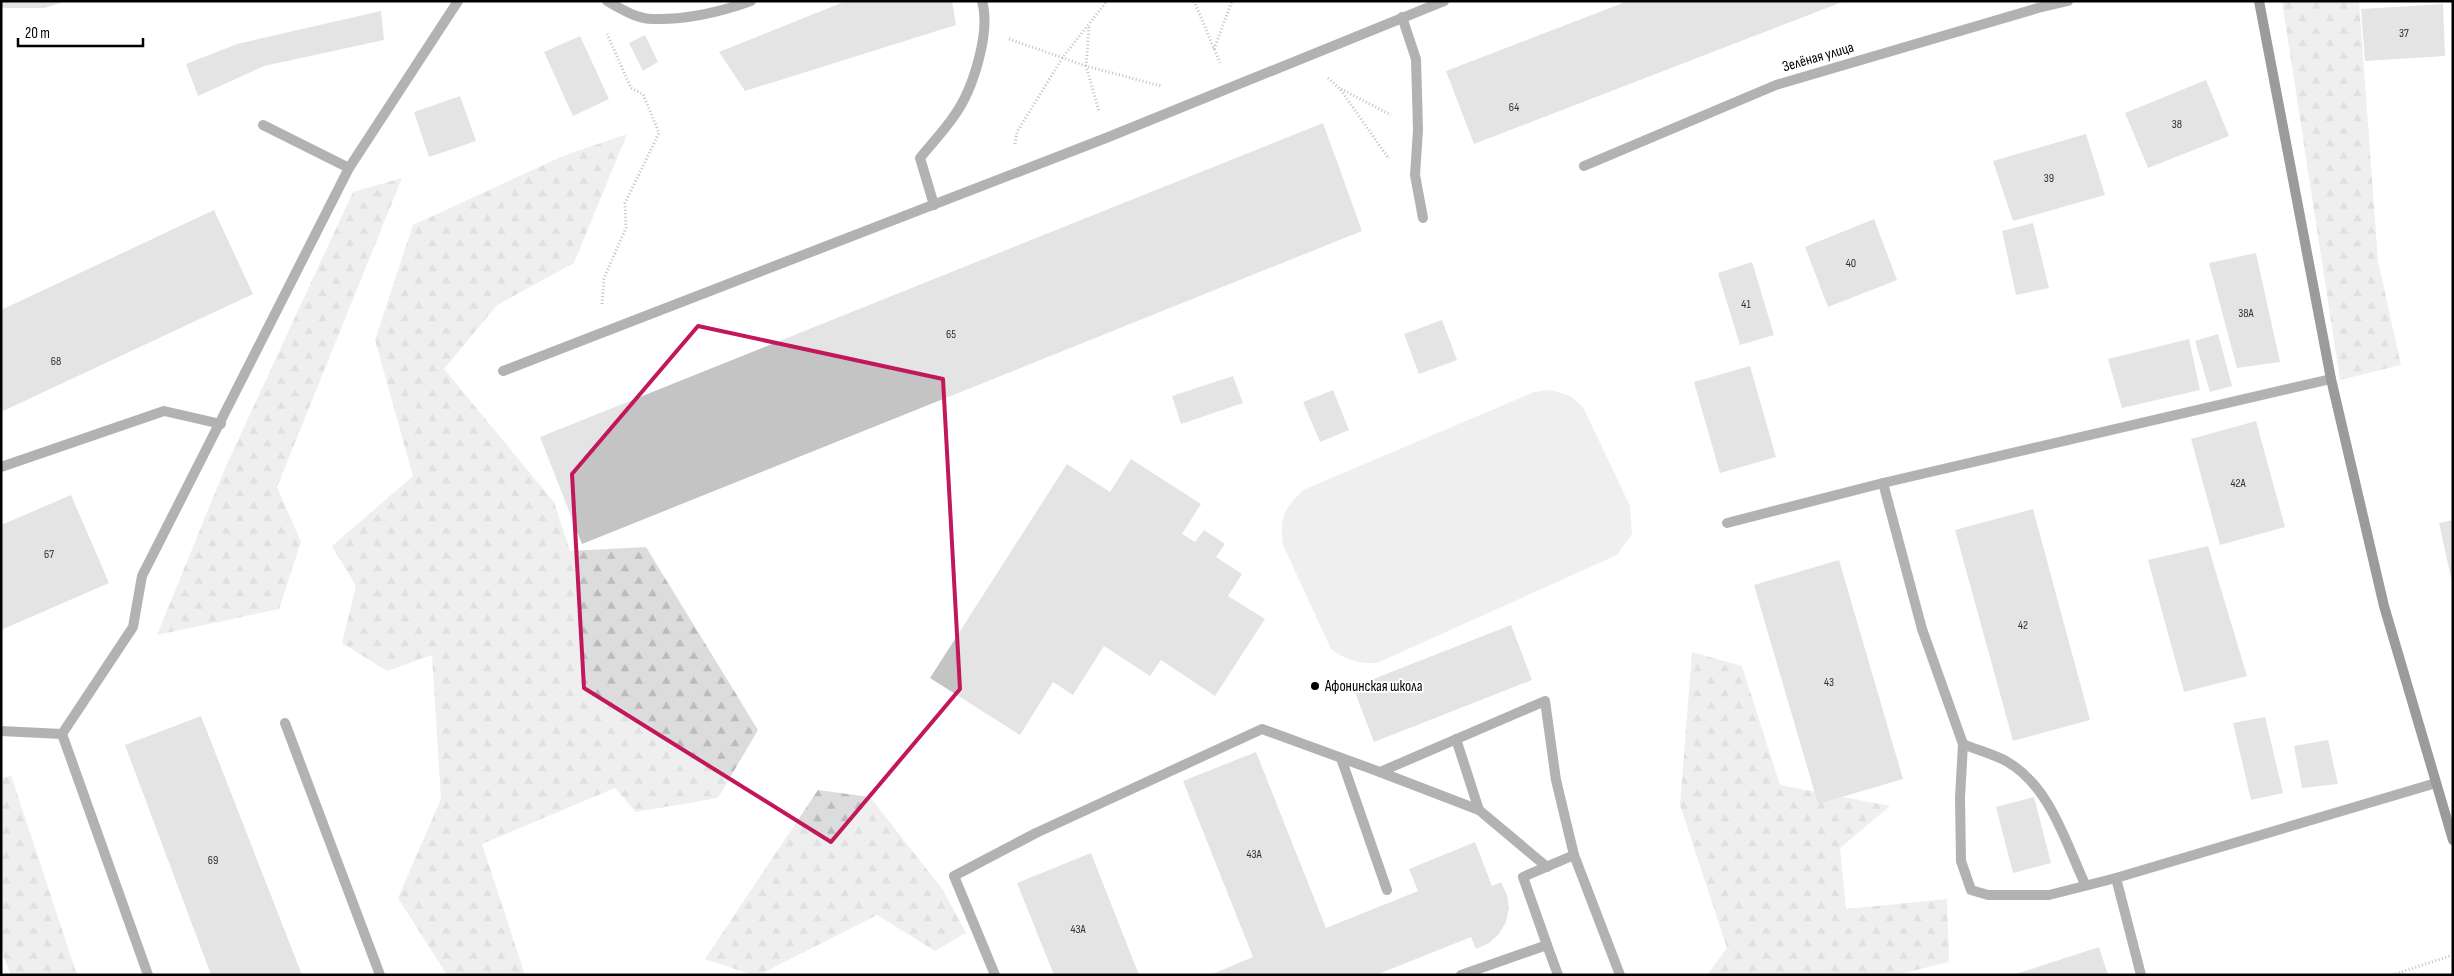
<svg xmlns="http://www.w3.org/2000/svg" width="2454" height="976" font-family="'Sofia Sans Condensed',sans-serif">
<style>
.grass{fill:#dcdcdc}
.forest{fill:url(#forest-firs)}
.building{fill:#c4c4c4}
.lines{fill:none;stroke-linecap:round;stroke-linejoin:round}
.path{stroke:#777;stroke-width:3;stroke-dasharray:1 2.5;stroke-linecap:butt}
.lane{stroke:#555;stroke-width:10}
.street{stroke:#555;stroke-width:10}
.secondary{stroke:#222;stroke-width:10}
.marked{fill:none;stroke:#c2185b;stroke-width:4;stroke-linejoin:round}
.poi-dot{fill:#000;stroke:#fff;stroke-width:2}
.labels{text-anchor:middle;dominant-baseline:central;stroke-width:4;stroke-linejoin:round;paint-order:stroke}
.number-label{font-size:12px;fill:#313131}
.street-label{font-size:15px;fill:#000;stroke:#fff}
.poi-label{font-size:15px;fill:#000;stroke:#fff;text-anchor:start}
</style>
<defs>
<pattern id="forest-firs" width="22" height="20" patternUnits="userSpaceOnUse" patternTransform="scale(1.25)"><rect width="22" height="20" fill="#dcdcdc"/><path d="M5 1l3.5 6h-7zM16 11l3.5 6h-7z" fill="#bbb"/></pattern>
</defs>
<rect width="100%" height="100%" fill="#fff"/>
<!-- grass -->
<path class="grass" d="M1551,390L1570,396L1583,407L1630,506L1632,534L1617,555L1377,663C1358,664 1346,660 1331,649L1283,545C1279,517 1284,510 1303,490L1534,392Z"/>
<!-- forest -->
<g class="forest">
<path d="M2282,1H2359L2378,261L2401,365L2340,380Z"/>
<path d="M627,134L574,263L497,305L444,369L554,502L570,551L646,547L758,730L718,798L636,812L615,788L482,844L525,975H447L398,898L441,799L432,655L387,671L342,643L356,586L332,546L413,476L375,340L413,225L563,156Z"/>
<path d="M402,178L277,487L301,542L279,609L157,635L226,466L353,192Z"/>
<path d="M1692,652L1742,666L1780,785L1890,806L1840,848L1846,909L1947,899L1949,962L1896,975H1707L1727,948L1680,805Z"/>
<path d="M11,775L77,975H11L1,951V779Z"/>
<path d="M818,790L870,797L943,890L966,933L935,951L877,915L759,975H753L705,959Z"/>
</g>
<!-- building -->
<g class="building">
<path d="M1,1H63V2L45,8H1Z"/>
<path d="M846,1H952L956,25L745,91L719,52Z"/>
<path d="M1628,1H1845L1474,144L1446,71Z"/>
<path d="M2443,4L2445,56L2365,61L2361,9Z"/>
<path d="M381,11L384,40L264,66L198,96L186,64L237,44Z"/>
<path d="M645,35L658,62L643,71L629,43Z"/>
<path d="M580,36L609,99L573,116L544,52Z"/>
<path d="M2206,80L2229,136L2148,168L2125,113Z"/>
<path d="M460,96L476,141L429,157L414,112Z"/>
<path d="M1323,123L1362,231L582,544L540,437Z"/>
<path d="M2086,134L2105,195L2013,221L1993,161Z"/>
<path d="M214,210L253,294L1,412V310Z"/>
<path d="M1874,219L1897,280L1828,307L1805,247Z"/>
<path d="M2033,223L2049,288L2016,295L2002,231Z"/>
<path d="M2256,253L2280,362L2237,368L2209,263Z"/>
<path d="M1752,262L1774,335L1740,345L1718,273Z"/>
<path d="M1442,320L1457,360L1419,374L1404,334Z"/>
<path d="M2218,334L2232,386L2210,392L2195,341Z"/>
<path d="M2189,339L2200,390L2122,408L2108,359Z"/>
<path d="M1750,366L1776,457L1720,473L1694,382Z"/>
<path d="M1233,376L1243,403L1181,424L1172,396Z"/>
<path d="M1333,390L1349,430L1320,442L1303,402Z"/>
<path d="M2256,421L2285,527L2220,545L2191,439Z"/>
<path d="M1131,459L1201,504L1182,534L1195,542L1204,530L1225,544L1216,557L1242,574L1228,596L1265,619L1215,696L1161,660L1150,676L1104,646L1073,695L1053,682L1020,735L930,678L1067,464L1110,492Z"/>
<path d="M71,495L109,583L1,630V525Z"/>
<path d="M2033,509L2090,720L2013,741L1955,530Z"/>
<path d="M2453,520V582H2452L2439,523Z"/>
<path d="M2208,546L2247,676L2184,692L2148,560Z"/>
<path d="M1839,560L1903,779L1818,804L1754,585Z"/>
<path d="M1511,625L1532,680L1374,742L1353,687Z"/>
<path d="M201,716L302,975H211L125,745Z"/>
<path d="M2265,717L2283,793L2251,800L2233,723Z"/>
<path d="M2328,740L2338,784L2302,788L2294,746Z"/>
<path d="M1256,752L1326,928L1418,891L1409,869L1475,842L1492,886L1501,882L1507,895L1509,908L1506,922L1499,934L1489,943L1476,949L1471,937L1376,975H1210L1253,957L1183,781Z"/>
<path d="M2034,797L2051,863L2013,873L1996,807Z"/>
<path d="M1091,853L1139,975H1054L1017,883Z"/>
<path d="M2099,947L2108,975H2016V974Z"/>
</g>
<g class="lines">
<!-- path -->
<g class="path">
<path d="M1194,1L1220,63"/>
<path d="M1089,27L1086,66L1099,111"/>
<path d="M1009,39L1086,66L1161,86"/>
<path d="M1214,49L1232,1"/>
<path d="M1328,78L1340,89L1389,159"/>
<path d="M1341,89L1391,115"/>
<path d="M1015,144L1017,132L1063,57L1107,1"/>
<path d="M602,304L604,278L626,228L625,203L659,133L643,94L631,88L607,34"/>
<path d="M2392,975L2453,955"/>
</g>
<!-- lane -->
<g class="lane">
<path d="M607,1C621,9 637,19 653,19C686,20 720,12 751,1"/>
<path d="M1402,17L1416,59L1418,130L1415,175L1423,218"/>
<path d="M263,125L349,168"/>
<path d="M1584,166L1776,85L2038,8L2068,1"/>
<path d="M934,205L920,158C931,144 944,131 954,116C973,90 991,32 982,1"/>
<path d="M503,371L1106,138L1444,1"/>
<path d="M1,467L164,411L221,424"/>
<path d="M1883,483L1922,629L1963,744L1960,798L1961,861L1971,890L1988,895H2049L2116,878L2436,783"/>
<path d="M1727,523L1883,483L2331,379"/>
<path d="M285,723L380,975"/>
<path d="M1,731L62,734"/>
<path d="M1963,744C1977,750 1993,754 2006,761C2050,786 2065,841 2085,884"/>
<path d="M1341,758L1387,890"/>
<path d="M1380,772L1479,810L1456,739"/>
<path d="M1479,810L1547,867"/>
<path d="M2116,878L2141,975"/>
<path d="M1547,945L1523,877L1574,855"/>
<path d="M995,975L954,876L1036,833L1262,729L1380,772L1545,701L1556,780L1574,855L1620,975"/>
<path d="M1461,975L1547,945L1558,975"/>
</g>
<!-- street -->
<path class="street" d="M148,975L62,734L133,627L142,576L349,168L458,1"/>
<!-- secondary -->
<path class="secondary" d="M2259,1L2331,379L2384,606L2453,840"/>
</g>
<!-- marked area -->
<path d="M0 0H2454V976H0ZM698,326L943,379L960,689L831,842L584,688L572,474Z" fill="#fff" fill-opacity=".55" fill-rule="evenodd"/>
<path class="marked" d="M698,326L943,379L960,689L831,842L584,688L572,474Z"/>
<!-- markers -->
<circle class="poi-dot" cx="1315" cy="686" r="5"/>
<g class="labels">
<!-- number labels -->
<g class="number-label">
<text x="2404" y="33">37</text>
<text x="1514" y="107">64</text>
<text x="2177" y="124">38</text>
<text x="2049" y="178">39</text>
<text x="1851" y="263">40</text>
<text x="1746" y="304">41</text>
<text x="2246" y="313">38А</text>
<text x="951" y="334">65</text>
<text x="56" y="361">68</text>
<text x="2238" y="483">42А</text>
<text x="49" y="554">67</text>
<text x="2023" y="625">42</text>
<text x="1829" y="682">43</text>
<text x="1254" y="854">43А</text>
<text x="213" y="860">69</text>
<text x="1078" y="929">43А</text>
</g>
<!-- street labels -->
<g class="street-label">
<text transform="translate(1818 57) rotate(-16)">Зелёная улица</text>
</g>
<!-- poi labels -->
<g class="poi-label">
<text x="1325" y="686">Афонинская школа</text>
</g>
</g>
<!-- border -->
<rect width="2454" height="976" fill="none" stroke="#000000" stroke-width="5"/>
<!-- scale -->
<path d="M18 38v8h125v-8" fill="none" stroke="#000000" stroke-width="2.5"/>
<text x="25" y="38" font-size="15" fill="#000000" stroke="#ffffff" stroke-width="4" paint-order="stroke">20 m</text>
</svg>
